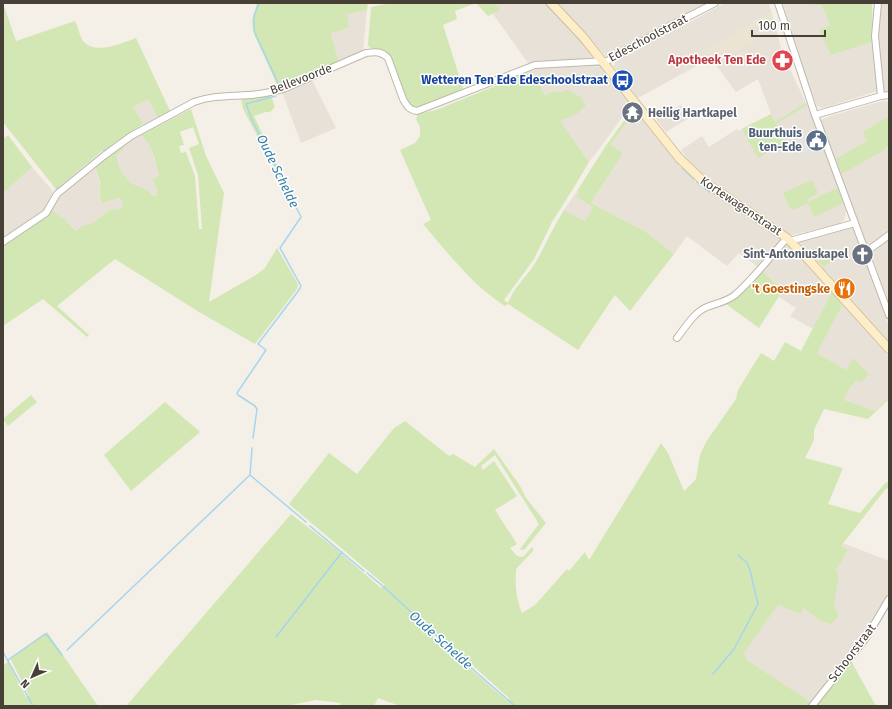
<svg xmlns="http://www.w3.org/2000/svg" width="892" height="709" font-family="'Fira Sans',sans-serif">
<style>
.residential{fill:#e7e1d7}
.education{fill:#ece4d3}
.green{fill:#d2e7b3;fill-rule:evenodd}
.parking{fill:#e5e3e0}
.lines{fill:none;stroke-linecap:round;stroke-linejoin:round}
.stream{stroke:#a7d5ee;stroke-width:1.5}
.street-casing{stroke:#bfb7ab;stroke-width:8}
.secondary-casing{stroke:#d2c099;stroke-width:10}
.street{stroke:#fff;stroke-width:6}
.secondary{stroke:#fdeec9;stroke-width:8}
.labels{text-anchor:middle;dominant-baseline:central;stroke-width:3;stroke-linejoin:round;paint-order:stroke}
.street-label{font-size:12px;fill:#474037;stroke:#fff}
.health-label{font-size:12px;font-weight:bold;fill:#be3a42;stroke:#fff;text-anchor:end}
.transit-label{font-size:12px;font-weight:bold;fill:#164399;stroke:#fff;text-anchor:end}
.worship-label{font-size:12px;font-weight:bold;fill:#5b616d;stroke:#fff;text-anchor:start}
.service-label{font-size:12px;font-weight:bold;fill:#4e5e75;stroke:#fff;text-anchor:end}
.food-label{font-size:12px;font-weight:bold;fill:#c56008;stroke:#fff;text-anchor:end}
.water-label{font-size:13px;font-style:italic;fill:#317ca8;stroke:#fff}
</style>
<rect width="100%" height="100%" fill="#f4f0e8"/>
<!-- residential -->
<g class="residential">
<path d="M494,3H547L569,26L593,57L575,60L528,63L493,14L501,10Z"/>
<path d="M557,3H708L615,53L606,56Z"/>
<path d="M725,3H769L783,55L808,107L833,170L846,211L844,220L839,224L792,235L701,173L688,160L681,150L702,136L709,147L737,129L738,131L771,114L758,79L736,92L711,58L638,98L614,67L615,62L682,24L689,21L690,22Z"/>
<path d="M783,3H814L815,6L822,5L830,25L820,30L831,55L873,42L877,91L827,107L822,108L817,106L809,87Z"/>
<path d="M881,3H889V92L882,91L877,29L878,11Z"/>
<path d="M367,10L363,50L362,52L339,62L331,33L349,28L346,14Z"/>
<path d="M593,66L600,67L631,105L602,145L589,162L559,120L583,110L585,104L563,91L560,92L553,91L545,95L532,71L539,68Z"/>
<path d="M312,80L336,128L301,143L282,92Z"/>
<path d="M148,99L158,118L145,126L133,107Z"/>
<path d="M883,101L889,102V229L874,242L868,245L863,236L857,220L821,120L830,116Z"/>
<path d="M681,105L689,118L666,132L656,119Z"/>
<path d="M635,111L682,169L698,184L782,238L758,267L739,253L727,266L687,236L674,254L646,232L591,203L623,153L611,144Z"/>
<path d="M141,135L146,139L151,148L159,175L152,180L157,191V195L153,196L147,190L130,184L120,170L116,155L124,149L122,146L132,139Z"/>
<path d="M95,166L100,185L99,197L107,202L119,198L123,201V205L119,209L109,210L93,223L82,226L76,231L66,221L52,210L54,202L58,197Z"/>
<path d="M32,167L52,190V194L46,206L43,210L3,238V193Z"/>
<path d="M577,191L579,192L576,197L593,207L585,221L564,210Z"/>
<path d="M851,228H853L864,254L872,280L889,326V341L800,243V241L802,240Z"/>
<path d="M889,239V302L872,256L874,252Z"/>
<path d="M786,242L832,292L813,329L790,316L796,308L779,297L783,290L762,271Z"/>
<path d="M842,303L889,357V397L875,411L843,400L848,390L853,384L869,374L853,359L846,370L817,353L842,306Z"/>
<path d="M843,543L889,561V591L873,621L857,644L811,704L805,698L747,660L744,653L778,605L800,614L804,608L839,616L834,605L839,577L836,570L840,562L841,546Z"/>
</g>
<!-- education -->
<path class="education" d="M771,11L773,17L749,30L755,41L714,64L707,49Z"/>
<!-- green -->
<g class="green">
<path d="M3,3L16,41L75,21C78,27 80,37 84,42C97,55 122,43 136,38L170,111L158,118L148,99L133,107L145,126L143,124L101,152L59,187L55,188L3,122Z"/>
<path d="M257,3H368L367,10L347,14L349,28L331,33L339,62L278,87L254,34L252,21Z"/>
<path d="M391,3H476L455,11L457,19L443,25L463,88L462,91L417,107L411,106L408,102L390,56C384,49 376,50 369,47L368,44L371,7Z"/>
<path d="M476,3H494L501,10L488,16Z"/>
<path d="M814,3H872L873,42L831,55L819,30L830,25L822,5L815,6Z"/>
<path d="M532,71L545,95L554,91L560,92L568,90L582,98L585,104V107C578,115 568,117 560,121L589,162L573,189L552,222L534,259L504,300L508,303C513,289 525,278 534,265C545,247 553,227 564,210L585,221L593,207L576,197L579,192L577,191L605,147L633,108L635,111L611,144L623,153L591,203L646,232L674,254L630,311L615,295L578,350L508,304L505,306C473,286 448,253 423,224L431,220L400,150L415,143L420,136V127L416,119L418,114L436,110Z"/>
<path d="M270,94L275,107L270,112H266L254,116L281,173L278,175L243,109L241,99Z"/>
<path d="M805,103L807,105L776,124L785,141L758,158L742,129L771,114L775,122Z"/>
<path d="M191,109L206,156L224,193L209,302L256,275L265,268L277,248L298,284L297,289L255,344L199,312L115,259L57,306L89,335L87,337L43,299L3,326V244L52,210L66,221L76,231L82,226L93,223L109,210L119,209L123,205V201L119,198L103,203C97,196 101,191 100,183C99,178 97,172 95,166L122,146L124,149L116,155L120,170L130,183L147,190L153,196L157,195V190L152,180L159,175C155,162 153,144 141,135ZM193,127L199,144L189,148L198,175L202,229H199L195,176L186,152L181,153L179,146L184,145L180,132Z"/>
<path d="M889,116V145L884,150L842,174L836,159L867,141L863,132Z"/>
<path d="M8,135L32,167L3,193V139Z"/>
<path d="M812,180L818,193L807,199L808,202L837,188L843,203L814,217L808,203L793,210L790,208L783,193Z"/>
<path d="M828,251L838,255L824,267L814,256Z"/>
<path d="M762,271L783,290L759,328L726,304L743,292Z"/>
<path d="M832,292L840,301L842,306L817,353L846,370L853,358L869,374L861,382L857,381C850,386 846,393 844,400L875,411L889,397V399L868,419L824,409L814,430V440L805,458L843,468L828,504L860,513L886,482L889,483V487L884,491L841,546L848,550L836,570L839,577L834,605L839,616L831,624C820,622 813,615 804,608L800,614L778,605L744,653L747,660L805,698L811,704L809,706H400L378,698L374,706H341L340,703L316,700L286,706H134L127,705L291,514L336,549L381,588L385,585L289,504L329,453L357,474L394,428L405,421L449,456L453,454L475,467L494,449L520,486L526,498L546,523L525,549L522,550L520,549L539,524L495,455L481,466L483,470L494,461L517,496L495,510L517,544L510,548L516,555L520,557L524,556L532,547L533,548V551L516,569C515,583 516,599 522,613L535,605L567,569L569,571L585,552L589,560L661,443L668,453L684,491L696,479L700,455L706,442L736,399L738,390L761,353L774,361L785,342L801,351ZM418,616L510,699L507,701L421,626L416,620Z"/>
<path d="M31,395L37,402L8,426L3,419Z"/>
<path d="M165,402L200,432L131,491L104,455Z"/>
<path d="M47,632L98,706H3V666L8,662L26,697L29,696L10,658Z"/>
<path d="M851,661L876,706H816Z"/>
</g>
<!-- parking -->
<path class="parking" d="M804,130L813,153L809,156L800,152L796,142L800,133Z"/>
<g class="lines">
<!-- stream -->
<g class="stream">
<path d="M259,3L254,16V31L279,85"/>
<path d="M545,3L568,27"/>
<path d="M571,30L583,44"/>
<path d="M586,47L590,52"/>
<path d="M593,65H599L605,71"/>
<path d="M607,74L613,81"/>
<path d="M634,108L635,109"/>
<path d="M641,116L645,122"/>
<path d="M653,132L657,136"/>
<path d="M661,141L668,150"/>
<path d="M104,151L115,144"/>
<path d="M677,162L679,164"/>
<path d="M682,168L694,179"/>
<path d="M697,182L700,185"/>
<path d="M56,188H59L100,155"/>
<path d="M704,188L710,192"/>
<path d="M253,438L257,409L255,406L238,395L237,393L266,350L258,344L299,290L301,286L280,248L301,217L252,120L246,104L276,96"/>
<path d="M252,448L250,475L306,522"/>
<path d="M310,526L364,571"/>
<path d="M367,573L384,587L478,674L515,706"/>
<path d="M881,606L889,594"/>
<path d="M872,634L889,606"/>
<path d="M276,637L342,552"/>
<path d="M67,650L250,475"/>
<path d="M3,652L33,706"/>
<path d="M8,660L45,634L47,635L62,655"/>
<path d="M713,674L734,649L758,604L750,570L747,563L738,555"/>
</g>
<defs>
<g id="street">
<path d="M778,3L815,115L889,315"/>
<path d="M878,3L875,36L881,96"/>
<path d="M815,115L881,96L889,95"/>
<path d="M790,241L855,223"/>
<path d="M3,242L46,213L57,194L105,155L131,136L194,102C215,94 237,97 259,94C267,93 275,91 283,89L366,53C375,52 381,51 388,58L403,99C407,106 409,110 417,111L535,65L607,61L664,29L715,3"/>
<path d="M866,252L889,235"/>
<path d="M677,338C685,328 694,312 707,307C717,303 726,302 735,295C754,278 770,257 787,238"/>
<path d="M812,706L866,638L889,599"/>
</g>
<path id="secondary" d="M551,3L583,37L679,158L703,181L787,238L807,258L889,349"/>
</defs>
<!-- street casing -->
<use href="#street" class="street-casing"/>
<!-- secondary casing -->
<use href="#secondary" class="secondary-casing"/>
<!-- street -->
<use href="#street" class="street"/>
<!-- secondary -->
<use href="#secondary" class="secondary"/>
</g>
<!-- icons -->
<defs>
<symbol id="pharmacy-disc" viewBox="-11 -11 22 22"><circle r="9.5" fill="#e0444e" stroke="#fff"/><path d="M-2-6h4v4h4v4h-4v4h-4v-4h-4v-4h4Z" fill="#fff"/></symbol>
<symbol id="bus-disc" viewBox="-11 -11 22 22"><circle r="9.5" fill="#1a4fb4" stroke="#fff"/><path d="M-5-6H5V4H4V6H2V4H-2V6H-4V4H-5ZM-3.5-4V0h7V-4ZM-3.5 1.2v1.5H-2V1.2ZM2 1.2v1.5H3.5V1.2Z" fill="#fff"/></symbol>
<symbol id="temple-disc" viewBox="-11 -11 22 22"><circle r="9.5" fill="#6b7280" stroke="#fff"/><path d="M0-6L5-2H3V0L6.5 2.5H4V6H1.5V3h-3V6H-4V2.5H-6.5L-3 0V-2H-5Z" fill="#fff"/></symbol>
<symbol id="civic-disc" viewBox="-11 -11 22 22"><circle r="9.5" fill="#5c6f8a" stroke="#fff"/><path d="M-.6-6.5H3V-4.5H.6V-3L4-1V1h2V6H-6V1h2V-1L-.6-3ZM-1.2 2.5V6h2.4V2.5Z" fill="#fff"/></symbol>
<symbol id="church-disc" viewBox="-11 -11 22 22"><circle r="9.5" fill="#6b7280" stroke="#fff"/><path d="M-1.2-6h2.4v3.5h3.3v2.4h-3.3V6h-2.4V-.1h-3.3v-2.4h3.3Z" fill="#fff"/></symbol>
<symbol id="restaurant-disc" viewBox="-11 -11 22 22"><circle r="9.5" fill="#e8710a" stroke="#fff"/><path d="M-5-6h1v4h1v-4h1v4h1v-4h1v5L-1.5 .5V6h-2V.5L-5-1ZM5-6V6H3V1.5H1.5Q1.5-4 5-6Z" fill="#fff"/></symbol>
</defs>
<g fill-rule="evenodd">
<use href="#pharmacy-disc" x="770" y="48" width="25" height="25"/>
<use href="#bus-disc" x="610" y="68" width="25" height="25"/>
<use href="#temple-disc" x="620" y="100" width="25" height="25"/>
<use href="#civic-disc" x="804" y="128" width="25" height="25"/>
<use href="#church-disc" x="850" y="242" width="25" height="25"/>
<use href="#restaurant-disc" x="832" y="276" width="25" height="25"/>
</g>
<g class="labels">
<!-- street labels -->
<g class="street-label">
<text transform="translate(648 38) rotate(-28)">Edeschoolstraat</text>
<text transform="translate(301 79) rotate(-21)">Bellevoorde</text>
<text transform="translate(741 206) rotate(34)">Kortewagenstraat</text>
<text transform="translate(852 653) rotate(-53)">Schoorstraat</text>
</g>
<!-- health labels -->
<g class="health-label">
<text x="766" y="60">Apotheek Ten Ede</text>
</g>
<!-- transit labels -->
<g class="transit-label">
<text x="608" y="80">Wetteren Ten Ede Edeschoolstraat</text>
</g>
<!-- worship labels -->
<g class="worship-label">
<text x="648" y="113">Heilig Hartkapel</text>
<text x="848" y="254" text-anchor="end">Sint-Antoniuskapel</text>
</g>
<!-- service labels -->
<g class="service-label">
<text x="802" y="133">Buurthuis<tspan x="802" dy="14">ten-Ede</tspan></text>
</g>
<!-- food labels -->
<g class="food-label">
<text x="830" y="289">'t Goestingske</text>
</g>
<!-- water labels -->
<g class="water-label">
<text transform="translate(278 171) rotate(64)">Oude Schelde</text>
<text transform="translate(441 640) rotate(42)">Oude Schelde</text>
</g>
</g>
<!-- border -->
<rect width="892" height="709" fill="none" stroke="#474037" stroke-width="8"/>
<!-- north arrow -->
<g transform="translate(32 677) rotate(225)" stroke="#ffffff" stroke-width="3" paint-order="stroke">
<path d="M0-3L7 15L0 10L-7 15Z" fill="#474037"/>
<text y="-6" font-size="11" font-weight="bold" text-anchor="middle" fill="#474037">N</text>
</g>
<!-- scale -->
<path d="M752 30v6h73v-6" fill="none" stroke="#474037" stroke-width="2"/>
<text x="758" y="30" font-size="12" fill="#474037" stroke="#ffffff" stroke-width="3" paint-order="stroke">100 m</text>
</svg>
